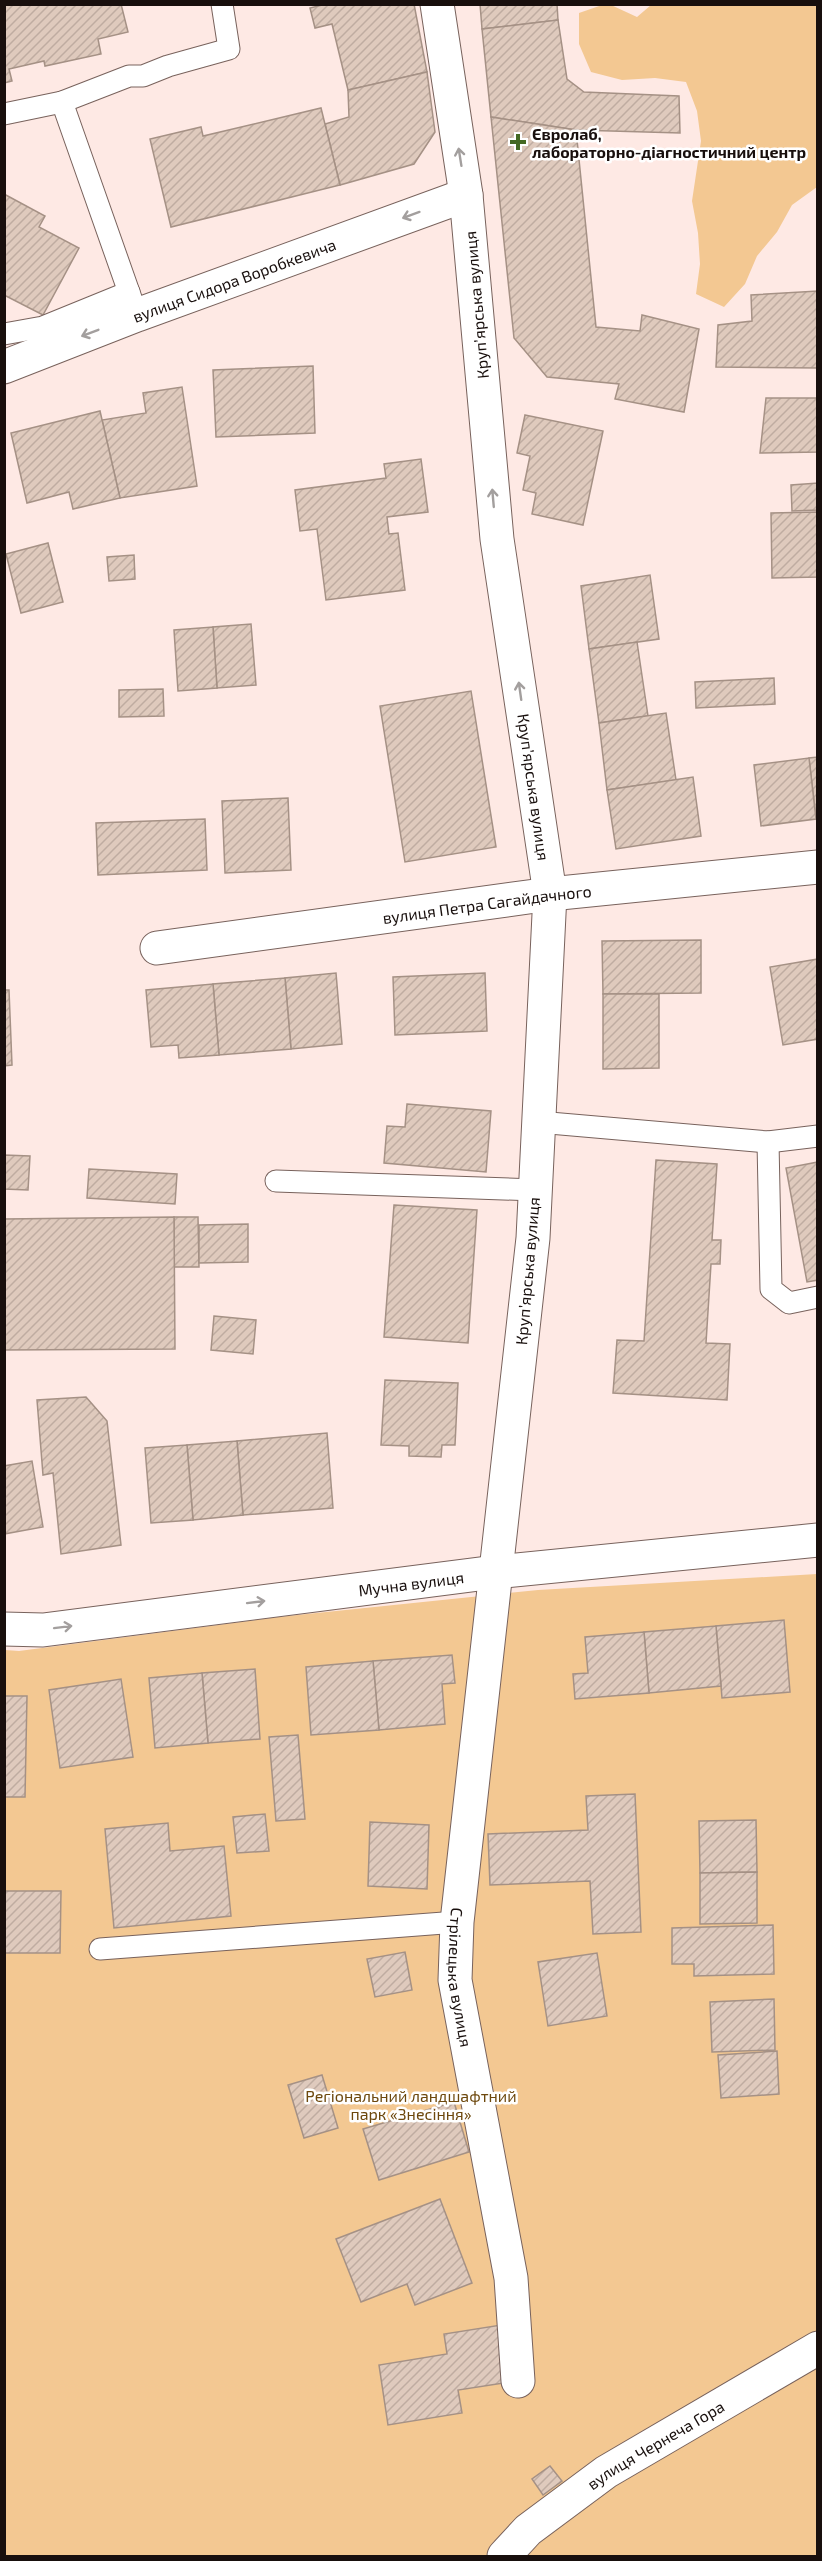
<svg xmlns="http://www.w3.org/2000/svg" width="822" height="2561" font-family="'Exo 2',sans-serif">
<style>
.park{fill:#f3c892}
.building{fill:url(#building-hatch);stroke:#a59185;stroke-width:1.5}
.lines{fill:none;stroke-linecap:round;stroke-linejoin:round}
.service-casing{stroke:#78625c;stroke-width:23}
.minor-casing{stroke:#78625c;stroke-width:35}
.service{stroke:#fff;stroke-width:21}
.minor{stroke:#fff;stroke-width:33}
.oneway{stroke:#a39f9e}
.poi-dot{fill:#446923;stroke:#fff;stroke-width:2}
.labels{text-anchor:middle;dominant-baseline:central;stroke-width:5;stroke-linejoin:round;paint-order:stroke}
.poi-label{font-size:16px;font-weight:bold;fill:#180f0d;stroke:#fff;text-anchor:start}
.street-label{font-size:16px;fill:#180f0d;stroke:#fff}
.park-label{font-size:16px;fill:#6d480d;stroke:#fff}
</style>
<defs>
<pattern id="building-hatch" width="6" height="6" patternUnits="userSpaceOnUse" patternTransform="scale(1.5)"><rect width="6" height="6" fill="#dfcabd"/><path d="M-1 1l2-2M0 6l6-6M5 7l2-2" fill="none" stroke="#bfaca1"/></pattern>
</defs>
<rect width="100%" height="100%" fill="#fee9e4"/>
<!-- park -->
<g class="park">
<path d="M605,4L611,5L637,17L651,5H817V187L792,205L777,232L757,256L745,284L724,307L696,294L700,264L698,233L692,201L701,141L697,111L686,82L655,78L622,80L591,72L579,44V13Z"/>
<path d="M817,1574V2556H5V1650L19,1651L278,1617L538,1590Z"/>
</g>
<!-- building -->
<g class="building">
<path d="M4,4H121L128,32L98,39L101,54L45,66L44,61L9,69L12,81L4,83Z"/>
<path d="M326,4H414L427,72L348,90L332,24L315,28L310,8Z"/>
<path d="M480,4H557L558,20L482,29Z"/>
<path d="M558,20L567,79L584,92L679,96L680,133L576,130L491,117L482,29Z"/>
<path d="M427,72L435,132L414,164L340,185L325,124L349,117L348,90Z"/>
<path d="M321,108L340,185L171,227L150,139L201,127L203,136Z"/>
<path d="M491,117L576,130L596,327L640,331L642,315L699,329L684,412L615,399L619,384L547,377L514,338Z"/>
<path d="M4,194L45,216L39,227L79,248L43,315L4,295Z"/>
<path d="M818,291V368L716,367L718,325L752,321L751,295Z"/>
<path d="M313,366L315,433L216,437L213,370Z"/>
<path d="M182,387L197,486L120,498L102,420L146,413L143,393Z"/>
<path d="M766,398H818V452L760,453Z"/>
<path d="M100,411L120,498L73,509L69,492L27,503L11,433Z"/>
<path d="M525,415L603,431L583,525L532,514L536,493L523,490L530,456L517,453Z"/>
<path d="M421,459L428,512L387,517L389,534L398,533L405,590L326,600L317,529L300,531L295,490L386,478L384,464Z"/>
<path d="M818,483V510L792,511L791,485Z"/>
<path d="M818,512V577L772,578L771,513Z"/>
<path d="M48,543L63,602L21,613L6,554Z"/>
<path d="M134,555L135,579L109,581L107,557Z"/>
<path d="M650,575L659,639L589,649L581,586Z"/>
<path d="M251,624L256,685L217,688L213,627Z"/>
<path d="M213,627L217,688L178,691L174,630Z"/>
<path d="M637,642L648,716L599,723L589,649Z"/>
<path d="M774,678L775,704L696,708L695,682Z"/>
<path d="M163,689L164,716L119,717V690Z"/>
<path d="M471,691L496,847L405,862L380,706Z"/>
<path d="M666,713L676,780L607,790L599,723Z"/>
<path d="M818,757V818L816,819L809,758Z"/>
<path d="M809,758L816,819L761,826L754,765Z"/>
<path d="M693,777L701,836L616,849L607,790Z"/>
<path d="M288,798L291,870L225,873L222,801Z"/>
<path d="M205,819L207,870L98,875L96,823Z"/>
<path d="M701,940V993L603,994L602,941Z"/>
<path d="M818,959V1039L783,1045L770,967Z"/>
<path d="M336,973L342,1044L291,1049L285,978Z"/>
<path d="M485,973L487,1031L395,1035L393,977Z"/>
<path d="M285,978L291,1049L219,1055L213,984Z"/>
<path d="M213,984L219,1055L179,1058L178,1045L151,1047L146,990Z"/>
<path d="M4,990H9L12,1065L4,1066Z"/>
<path d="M603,994H659V1068L603,1069Z"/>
<path d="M407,1104L491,1111L486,1172L384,1163L387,1126L405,1127Z"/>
<path d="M4,1155L30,1156L28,1190L4,1189Z"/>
<path d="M656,1160L717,1164L712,1240H721L720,1264H711L706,1343L730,1344L727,1400L613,1393L617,1340L644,1341Z"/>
<path d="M818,1162V1280L807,1282L786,1168Z"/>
<path d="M89,1169L177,1174L175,1204L87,1198Z"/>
<path d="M394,1205L477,1210L468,1343L384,1337Z"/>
<path d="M174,1217H198L199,1267H174Z"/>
<path d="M174,1217L175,1349L4,1350V1219Z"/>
<path d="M248,1224V1262L199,1263V1225Z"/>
<path d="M214,1316L256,1320L253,1354L211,1350Z"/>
<path d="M385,1380L458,1383L455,1445H442L441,1457L409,1456V1446L381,1445Z"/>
<path d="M86,1397L107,1421L121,1545L61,1554L53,1473L43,1475L37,1400Z"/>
<path d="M327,1433L333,1508L243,1515L237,1441Z"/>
<path d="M237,1441L243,1515L193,1520L187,1445Z"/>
<path d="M187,1445L193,1520L151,1523L145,1448Z"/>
<path d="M32,1461L43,1527L4,1534V1466Z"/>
<path d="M784,1620L790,1692L722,1698L716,1626Z"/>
<path d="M716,1626L721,1686L649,1693L644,1632Z"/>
<path d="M644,1632L649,1693L575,1699L573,1674L588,1673L585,1637Z"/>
<path d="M452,1655L455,1683L442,1684L445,1724L379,1730L373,1661Z"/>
<path d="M373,1661L379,1730L311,1735L306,1667Z"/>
<path d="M255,1669L260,1739L208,1743L202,1673Z"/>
<path d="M202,1673L208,1743L155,1748L149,1678Z"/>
<path d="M121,1679L133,1757L60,1768L49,1690Z"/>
<path d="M4,1696H27L25,1797H4Z"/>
<path d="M298,1735L305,1819L276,1821L269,1737Z"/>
<path d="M635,1794L641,1932L593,1934L590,1881L490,1885L488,1834L588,1830L586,1796Z"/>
<path d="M265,1814L269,1851L237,1853L233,1817Z"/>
<path d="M756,1820L757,1872L700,1873L699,1821Z"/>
<path d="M370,1822L429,1825L427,1889L368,1886Z"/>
<path d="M168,1823L170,1851L224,1846L231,1916L114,1928L105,1829Z"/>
<path d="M757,1872V1923L700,1924V1873Z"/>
<path d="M4,1891H61L60,1953H4Z"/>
<path d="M773,1925L774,1974L694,1976V1964H672V1928Z"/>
<path d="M405,1952L412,1990L375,1997L367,1959Z"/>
<path d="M597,1953L607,2016L548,2026L538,1962Z"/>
<path d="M774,1999L775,2050L712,2052L710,2002Z"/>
<path d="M777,2051L779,2094L721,2098L718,2055Z"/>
<path d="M322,2075L338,2128L304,2138L288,2085Z"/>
<path d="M454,2102L469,2152L379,2180L363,2129Z"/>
<path d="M440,2199L472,2283L415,2305L407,2284L361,2302L336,2239Z"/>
<path d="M501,2325L510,2382L458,2390L462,2413L388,2425L379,2365L447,2354L444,2334Z"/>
<path d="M550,2466L562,2481L543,2495L532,2479Z"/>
</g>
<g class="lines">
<defs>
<g id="service">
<path d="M62,102L137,315"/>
<path d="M4,114L62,102L129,76H143L168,66L229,49L222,4"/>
<path d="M4,334L43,327L129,292"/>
<path d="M538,1122L768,1142L818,1136"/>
<path d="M768,1142L771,1289L789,1303L818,1297"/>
<path d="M276,1181L535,1190"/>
<path d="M100,1949L457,1922"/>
</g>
<g id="minor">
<path id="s1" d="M437,4L466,195L497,539L550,894L533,1238L457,1922L455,1980L511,2278L518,2381"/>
<path id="s2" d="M4,367L137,315L466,195"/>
<path id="s3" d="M157,948L550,894L818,867"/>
<path id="s4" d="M4,1629L43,1630L495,1572L818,1540"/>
<path id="s5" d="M504,2556L528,2530L606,2472L818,2348"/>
</g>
</defs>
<!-- service casing -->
<use href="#service" class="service-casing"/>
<!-- minor casing -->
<use href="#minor" class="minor-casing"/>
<!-- service -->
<use href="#service" class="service"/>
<!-- minor -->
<use href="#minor" class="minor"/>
</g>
<!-- one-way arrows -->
<defs><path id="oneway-shaft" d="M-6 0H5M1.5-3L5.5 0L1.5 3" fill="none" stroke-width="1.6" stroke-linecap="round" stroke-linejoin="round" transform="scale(1.5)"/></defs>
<g class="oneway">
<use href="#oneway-shaft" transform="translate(460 157) rotate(-99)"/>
<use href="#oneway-shaft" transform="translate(411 215) rotate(160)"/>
<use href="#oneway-shaft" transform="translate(90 333) rotate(159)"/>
<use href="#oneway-shaft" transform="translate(493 498) rotate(-95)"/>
<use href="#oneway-shaft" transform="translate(520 691) rotate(-98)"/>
<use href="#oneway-shaft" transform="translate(256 1602) rotate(-7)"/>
<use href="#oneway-shaft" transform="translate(63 1627) rotate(-7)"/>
</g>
<!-- markers -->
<path class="poi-dot" d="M515 133h6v6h6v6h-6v6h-6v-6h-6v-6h6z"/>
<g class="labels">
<!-- poi labels -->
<g class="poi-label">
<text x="532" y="133">Євролаб,<tspan x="532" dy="18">лабораторно-діагностичний центр</tspan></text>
</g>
<!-- street labels -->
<g class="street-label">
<text stroke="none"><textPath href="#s2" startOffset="246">вулиця Сидора Воробкевича</textPath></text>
<text transform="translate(476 305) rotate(-95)">Крупʼярська вулиця</text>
<text transform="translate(534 787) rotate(82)">Крупʼярська вулиця</text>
<text stroke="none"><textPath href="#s3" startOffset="333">вулиця Петра Сагайдачного</textPath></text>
<text transform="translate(527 1271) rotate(-85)">Крупʼярська вулиця</text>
<text stroke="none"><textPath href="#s4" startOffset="410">Мучна вулиця</textPath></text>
<text stroke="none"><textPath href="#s1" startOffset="1986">Стрілецька вулиця</textPath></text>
<text stroke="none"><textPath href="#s5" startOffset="189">вулиця Чернеча Гора</textPath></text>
</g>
<!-- park labels -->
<g class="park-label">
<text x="411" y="2095">Регіональний ландшафтний<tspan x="411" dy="18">парк «Знесіння»</tspan></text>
</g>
</g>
<!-- border -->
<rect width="822" height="2561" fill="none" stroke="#180f0d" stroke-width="12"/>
</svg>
